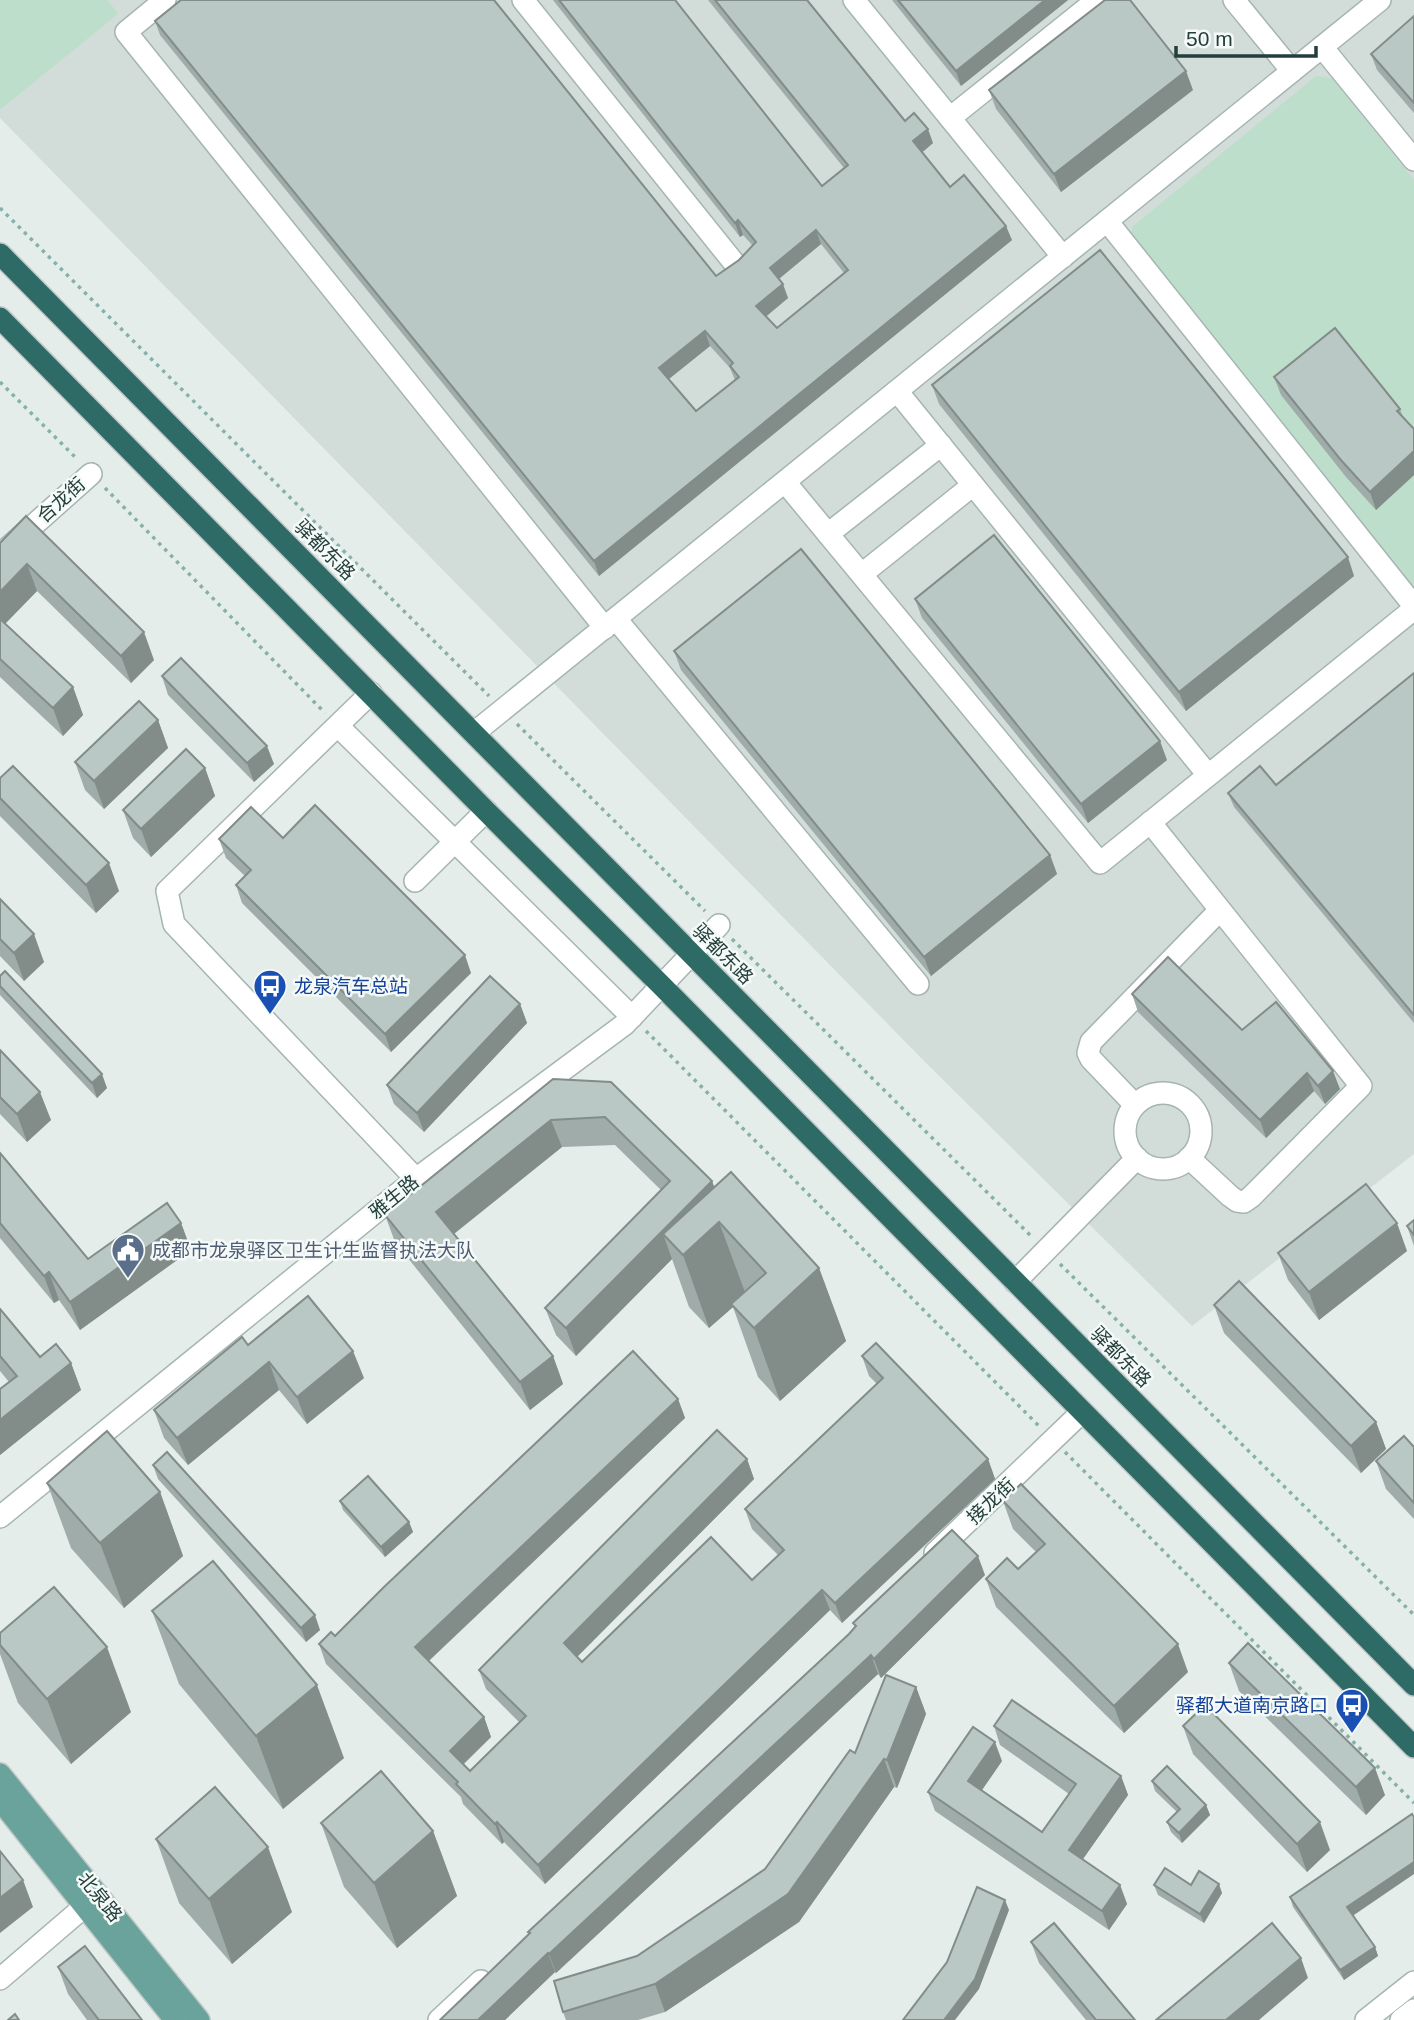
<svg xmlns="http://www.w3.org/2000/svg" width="1414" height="2020" font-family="Helvetica,'Noto Sans SC',sans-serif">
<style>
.built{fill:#d2ddda}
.green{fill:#bddeca}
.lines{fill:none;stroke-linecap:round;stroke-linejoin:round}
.minor-casing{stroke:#a6b5b2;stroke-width:24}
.major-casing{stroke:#c1c9c8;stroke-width:24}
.highway-casing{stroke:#c1c9c8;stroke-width:24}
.path{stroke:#85b1a8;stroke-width:3.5;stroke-dasharray:3.5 5;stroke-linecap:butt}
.minor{stroke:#fff;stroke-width:21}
.major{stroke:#69a39b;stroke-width:21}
.highway{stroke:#2f6b66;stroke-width:21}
.wall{fill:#9faca9;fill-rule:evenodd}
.shaded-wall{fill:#828c89}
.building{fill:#b9c8c4;stroke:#828c89;stroke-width:2;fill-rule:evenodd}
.labels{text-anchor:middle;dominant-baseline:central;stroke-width:5;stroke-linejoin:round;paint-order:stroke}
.street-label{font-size:19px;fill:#233f3b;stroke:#f5faf8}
.transit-label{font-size:19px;fill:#164399;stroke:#f5faf8;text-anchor:start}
.service-label{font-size:19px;fill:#4e5e75;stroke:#f5faf8;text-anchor:start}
</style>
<rect width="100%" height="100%" fill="#e4edea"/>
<!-- built -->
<path class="built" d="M108,0H1414V1154L1192,1326L925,1062L0,118V110L117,14Z"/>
<!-- green -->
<g class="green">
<path d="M0,0H108L118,14L0,110Z"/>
<path d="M1316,76L1332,78L1414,180V585L1407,583L1131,235L1132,227Z"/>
</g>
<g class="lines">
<defs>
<g id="minor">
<path d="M165,0L126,32L605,628"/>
<path d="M523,0L735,264"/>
<path d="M854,0L1063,257"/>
<path d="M1234,0L1292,71"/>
<path d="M1322,47L1414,160"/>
<path d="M950,118L1097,0"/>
<path d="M1107,221L1414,606"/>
<path d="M897,391L1208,775"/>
<path d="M785,482L1100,863L1414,609"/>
<path d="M828,534L941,445"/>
<path d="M0,555L91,474"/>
<path d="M862,574L973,485"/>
<path d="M616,619L918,984"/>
<path d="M371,693L167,891L174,924L416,1179"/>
<path d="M338,726L632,1017"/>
<path d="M474,733L1380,0"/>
<path d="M1150,822L1361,1086L1251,1197L1244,1202L1237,1201L1230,1196L1189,1158"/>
<path d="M415,881L486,811"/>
<circle cx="1163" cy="1131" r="38"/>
<path d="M1135,1105L1091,1059L1088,1053L1091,1042L1220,910"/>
<path d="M1015,1282L1137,1158"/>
<path d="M0,1517L416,1179L625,1024L719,925"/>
<path d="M935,1553L1082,1412"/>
<path d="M0,1979L85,1906"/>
<path d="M439,2020L481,1981"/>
<path d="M1366,2020L1414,1982"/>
<path d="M1401,2020L1414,2010"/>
</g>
<g id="major">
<path d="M0,1774L199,2020"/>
<path d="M0,1800L175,2020"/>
</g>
<g id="highway">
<path d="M0,254L1414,1685"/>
<path d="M0,318L486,811L662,986L1414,1747"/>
</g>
</defs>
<!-- minor casing -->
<use href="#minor" class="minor-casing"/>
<!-- major casing -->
<use href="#major" class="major-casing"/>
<!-- highway casing -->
<use href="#highway" class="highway-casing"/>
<!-- path -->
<g class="path">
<path d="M0,208L489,696"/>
<path d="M0,382L78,460"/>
<path d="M105,488L325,713"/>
<path d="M517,724L705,911"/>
<path d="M732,939L1032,1237"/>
<path d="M646,1031L1040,1427"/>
<path d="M1060,1264L1414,1615"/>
<path d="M1065,1452L1414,1803"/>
</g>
<!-- minor -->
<use href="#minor" class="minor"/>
<!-- major -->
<use href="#major" class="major"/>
<!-- highway -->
<use href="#highway" class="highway"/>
</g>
<!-- wall -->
<g class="wall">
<path d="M553,0H675L822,186L844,168L708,0H807L905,121L933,143L922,152L950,187L1012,240L599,576L160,35L155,21L716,276L739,260L753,246L743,235L740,237ZM821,244L844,273L777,328L766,316L788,298L779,279ZM710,346L730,368L735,380L696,411L669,379Z"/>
<path d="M892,0H1068L961,86Z"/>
<path d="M1414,16V113L1377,70L1371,54Z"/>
<path d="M989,90H1193L1061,192L996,109Z"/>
<path d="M1274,377L1400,409L1403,417L1414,429V475L1376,510L1346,477L1281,395Z"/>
<path d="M932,385L1354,576L1186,711L939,404Z"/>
<path d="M0,543L154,660L131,683L37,591L5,624L73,687L83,715L63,736L0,677Z"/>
<path d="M915,599L1167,760L1088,823L922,618Z"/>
<path d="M674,651L1050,855L1057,874L931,976L681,670Z"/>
<path d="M1414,673V1023L1234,807L1228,793L1276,785Z"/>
<path d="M162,676L274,764L254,782L168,695Z"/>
<path d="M158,720L168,748L104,809L85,790L75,762Z"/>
<path d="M205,768L215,796L151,857L133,838L123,810Z"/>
<path d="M0,778L119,891L96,913L0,816Z"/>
<path d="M283,838L471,973L391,1052L242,903L236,885L245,876L226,858L219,839Z"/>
<path d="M0,899L44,962L24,981L0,956Z"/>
<path d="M0,976L107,1088L97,1098L0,995Z"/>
<path d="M1132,994L1242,1030L1340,1089L1325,1104L1314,1091L1266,1138L1138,1012Z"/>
<path d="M520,1004L527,1023L424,1132L394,1104L387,1085Z"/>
<path d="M0,1050L51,1120L27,1142L0,1114Z"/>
<path d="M553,1079L712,1181L714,1187L819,1268L846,1341L780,1401L758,1377L733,1307L709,1328L689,1307L672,1259L576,1356L556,1335L545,1308L661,1190L615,1145L562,1147L454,1234L553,1356L563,1384L530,1410L395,1242L385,1215Z"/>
<path d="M0,1153L88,1259L181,1223L191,1250L80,1330L59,1300L54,1303L0,1238Z"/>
<path d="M1414,1220V1246L1407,1226Z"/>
<path d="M1407,1251L1319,1320L1288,1280L1278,1253Z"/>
<path d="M1214,1305L1376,1422L1386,1449L1361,1473L1224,1333Z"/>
<path d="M0,1309L40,1357L71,1363L81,1390L0,1455V1389L9,1382L0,1371Z"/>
<path d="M248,1345L364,1378L307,1424L279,1390L188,1465L164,1438L154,1410Z"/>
<path d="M862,1356L988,1459L995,1479L842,1623L830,1610L545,1884L504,1842L502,1844L463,1804L461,1797L326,1664L319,1644L335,1636L678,1399L685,1418L429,1661L484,1717L491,1737L464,1764L470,1771L520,1723L486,1689L479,1670L747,1459L754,1479L577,1657L582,1662L752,1580L778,1555L752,1529L745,1509L877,1384L869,1376Z"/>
<path d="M1414,1447V1519L1386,1489L1376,1461Z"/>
<path d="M153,1465L320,1630L306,1642L158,1479Z"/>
<path d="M47,1483L160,1492L183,1556L124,1608L71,1548Z"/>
<path d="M340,1501L409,1522L413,1532L385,1557L343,1510Z"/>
<path d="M1003,1501L1188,1672L1124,1733L996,1607L986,1579L1018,1569L1036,1552L1013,1529Z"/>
<path d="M985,1575L881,1678L878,1674L556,1973L555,1972L505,2020H440L529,1934L528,1932L849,1634L855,1627L853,1623Z"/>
<path d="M152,1611L344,1758L283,1809L179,1684Z"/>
<path d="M0,1633L131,1712L71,1764L18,1703L0,1654Z"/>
<path d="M1229,1663L1385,1795L1366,1815L1239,1691Z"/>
<path d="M916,1687L926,1714L897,1788L894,1787L799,1922L665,2012L638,2020H566L563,2012L637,1956L765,1869L855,1753Z"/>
<path d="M994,1726L1121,1776L1128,1795L1082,1860L1120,1885L1127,1904L1109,1930L935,1811L928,1792L1002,1761L982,1790L1042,1832L1069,1794L1000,1745Z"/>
<path d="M1183,1726L1330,1850L1307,1872L1193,1754Z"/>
<path d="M1152,1781L1206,1805L1210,1815L1182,1843L1171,1832L1167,1822L1177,1812L1155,1791Z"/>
<path d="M321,1823L433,1831L457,1896L397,1948L344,1887Z"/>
<path d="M156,1839L292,1912L232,1964L179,1903Z"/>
<path d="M1154,1885H1191L1222,1893L1204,1923L1158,1895Z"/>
<path d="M1290,1897L1353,1915L1375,1947L1378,1956L1344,1980L1293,1907Z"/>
<path d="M1031,1942L1135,2020H1086L1039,1963Z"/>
<path d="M58,1967L142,2020H87L68,1994Z"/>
</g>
<!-- shaded-wall -->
<g class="shaded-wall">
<path d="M1045,0H1068L961,86L956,71Z"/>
<path d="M1186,71L1193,90L1061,192L1054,174Z"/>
<path d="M928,129L933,143L918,156L913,141Z"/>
<path d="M738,220L743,235L740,237L735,223Z"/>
<path d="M1006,226L1012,240L599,576L594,561Z"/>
<path d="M816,230L821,244L775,282L770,268Z"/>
<path d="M783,284L788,298L762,320L756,306Z"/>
<path d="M705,331L710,346L665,382L659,368Z"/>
<path d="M1414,451V475L1376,510L1370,492Z"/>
<path d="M1348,557L1354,576L1186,711L1179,692Z"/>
<path d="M27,564L37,591L0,629V592Z"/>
<path d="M144,632L154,660L131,683L121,656Z"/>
<path d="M73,687L83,715L63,736L53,708Z"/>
<path d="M158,720L168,748L104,809L94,781Z"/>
<path d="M1160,741L1167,760L1088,823L1081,804Z"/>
<path d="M267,746L274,764L254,782L247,763Z"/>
<path d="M205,768L215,796L151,857L141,829Z"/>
<path d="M1050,855L1057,874L931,976L924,957Z"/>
<path d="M109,863L119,891L96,913L86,885Z"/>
<path d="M34,934L44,962L24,981L14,953Z"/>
<path d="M465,955L471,973L391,1052L385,1034Z"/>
<path d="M520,1004L527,1023L424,1132L417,1113Z"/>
<path d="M1333,1071L1340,1089L1325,1104L1318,1086Z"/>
<path d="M1307,1073L1314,1091L1266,1138L1260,1120Z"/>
<path d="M102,1074L107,1088L97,1098L92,1083Z"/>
<path d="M40,1092L51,1120L27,1142L17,1114Z"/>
<path d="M551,1120L562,1147L446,1240L436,1212Z"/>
<path d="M712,1181L722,1208L663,1234L672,1259L576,1356L566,1328Z"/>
<path d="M719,1222L746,1295L731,1304L733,1307L709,1328L683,1255Z"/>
<path d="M181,1223L191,1250L80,1330L70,1302Z"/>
<path d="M1397,1223L1407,1251L1319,1320L1309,1292Z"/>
<path d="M819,1268L846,1341L780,1401L754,1328Z"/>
<path d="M49,1272L59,1300L54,1303L44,1276Z"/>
<path d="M353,1351L364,1378L307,1424L297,1397Z"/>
<path d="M553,1356L563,1384L530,1410L520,1382Z"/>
<path d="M269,1362L279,1390L188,1465L177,1438Z"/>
<path d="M71,1363L81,1390L0,1455V1420Z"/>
<path d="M678,1399L685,1418L422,1667L415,1647Z"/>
<path d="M1376,1422L1386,1449L1361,1473L1351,1446Z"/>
<path d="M747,1459L754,1479L571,1663L564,1643Z"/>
<path d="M988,1459L995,1479L842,1623L835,1603Z"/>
<path d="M160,1492L183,1556L124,1608L100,1543Z"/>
<path d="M409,1522L413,1532L385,1557L381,1547Z"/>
<path d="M978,1556L985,1575L881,1678L874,1659Z"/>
<path d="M822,1590L830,1610L545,1884L538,1865Z"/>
<path d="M315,1615L320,1630L306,1642L301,1628Z"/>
<path d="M1178,1644L1188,1672L1124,1733L1114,1706Z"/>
<path d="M107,1647L131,1712L71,1764L47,1699Z"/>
<path d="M871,1655L878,1674L556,1973L549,1954Z"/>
<path d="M317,1685L344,1758L283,1809L256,1736Z"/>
<path d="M916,1687L926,1714L897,1788L887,1760Z"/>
<path d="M484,1717L491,1737L457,1770L450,1751Z"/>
<path d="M995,1742L1002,1761L975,1800L968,1781Z"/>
<path d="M884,1759L894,1787L799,1922L665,2012L655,1984Z"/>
<path d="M1375,1768L1385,1795L1366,1815L1356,1787Z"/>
<path d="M1121,1776L1128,1795L1076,1869L1069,1850Z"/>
<path d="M1206,1805L1210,1815L1182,1843L1179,1833Z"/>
<path d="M497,1822L504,1842L502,1844L495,1824Z"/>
<path d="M1320,1822L1330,1850L1307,1872L1297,1844Z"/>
<path d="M433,1831L457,1896L397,1948L374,1883Z"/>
<path d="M268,1847L292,1912L232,1964L209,1899Z"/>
<path d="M1414,1862V1874L1351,1917L1347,1907Z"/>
<path d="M23,1880L33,1907L0,1933V1898Z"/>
<path d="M1219,1884L1222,1893L1204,1923L1200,1914Z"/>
<path d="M1120,1885L1127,1904L1109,1930L1102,1911Z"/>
<path d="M1005,1900L1009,1910L979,1989L955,2020H944Z"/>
<path d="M1375,1947L1378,1956L1344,1980L1340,1970Z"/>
<path d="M548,1953L555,1972L505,2020H478Z"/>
<path d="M1301,1958L1308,1978L1259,2020H1226Z"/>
</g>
<!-- building -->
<g class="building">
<path d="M181,0H494L716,276L739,260L756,242L738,220L735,223L559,0H675L822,186L848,165L715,0H807L905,121L914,113L928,129L913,141L950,187L964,175L1006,226L594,561L155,21ZM816,230L848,270L777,328L756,306L783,284L770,268ZM705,331L733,363L730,366L739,377L696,411L659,368Z"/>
<path d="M898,0H1045L956,71Z"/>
<path d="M1105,0H1130L1186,71L1054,174L989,90Z"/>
<path d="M1414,16V103L1371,54Z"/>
<path d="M1100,250L1348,557L1179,692L932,385Z"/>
<path d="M1335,328L1400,409L1397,411L1414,429V451L1370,492L1340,459L1274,377Z"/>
<path d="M26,516L144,632L121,656L27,564L0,592V543Z"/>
<path d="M994,535L1160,741L1081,804L915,599Z"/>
<path d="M801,549L1050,855L924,957L674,651Z"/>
<path d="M0,619L73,687L53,708L0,659Z"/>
<path d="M181,658L267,746L247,763L162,676Z"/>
<path d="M1414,673V1015L1228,793L1260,766L1276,785Z"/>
<path d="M139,701L158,720L94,781L75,762Z"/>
<path d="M186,749L205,768L141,829L123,810Z"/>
<path d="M13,766L109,863L86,885L0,798V778Z"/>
<path d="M315,805L465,955L385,1034L236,885L251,870L219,839L251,807L283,838Z"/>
<path d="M0,899L34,934L14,953L0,939Z"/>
<path d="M1168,957L1242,1030L1276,1002L1333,1071L1318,1086L1307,1073L1260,1120L1132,994Z"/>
<path d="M5,971L102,1074L92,1083L0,986V976Z"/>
<path d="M490,976L520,1004L417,1113L387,1085Z"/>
<path d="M0,1050L40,1092L17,1114L0,1097Z"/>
<path d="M553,1079L611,1082L712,1181L566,1328L545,1308L670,1181L605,1117L551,1120L436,1212L553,1356L520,1382L385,1215Z"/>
<path d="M0,1153L88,1259L167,1203L181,1223L70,1302L49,1272L44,1276L0,1223Z"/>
<path d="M731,1172L819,1268L754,1328L731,1304L766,1273L719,1222L683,1255L663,1234Z"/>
<path d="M1366,1184L1397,1223L1309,1292L1278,1253Z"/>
<path d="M1414,1220V1235L1407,1226Z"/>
<path d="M1239,1281L1376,1422L1351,1446L1214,1305Z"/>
<path d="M308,1296L353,1351L297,1397L269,1362L177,1438L154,1410L242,1337L248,1345Z"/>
<path d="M0,1309L40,1357L56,1344L71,1363L0,1420V1389L17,1376L0,1356Z"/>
<path d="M876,1343L988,1459L835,1603L822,1590L538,1865L497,1822L495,1824L456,1784L458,1782L319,1644L331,1632L335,1636L384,1587L633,1351L678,1399L415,1647L484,1717L450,1751L470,1771L526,1716L479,1670L717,1430L747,1459L564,1643L582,1662L711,1537L752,1580L784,1550L745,1509L883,1378L862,1356Z"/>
<path d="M107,1431L160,1492L100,1543L47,1483Z"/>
<path d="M1404,1436L1414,1447V1503L1376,1461Z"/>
<path d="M167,1452L315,1615L301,1628L153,1465Z"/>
<path d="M368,1476L409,1522L381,1547L340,1501Z"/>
<path d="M1021,1484L1178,1644L1114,1706L986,1579L1007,1558L1018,1569L1045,1544L1003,1501Z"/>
<path d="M952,1530L978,1556L874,1659L871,1655L549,1954L548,1953L478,2020H440L530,1933L528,1932L849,1634L856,1626L853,1623Z"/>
<path d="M213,1561L317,1685L256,1736L152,1611Z"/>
<path d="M54,1587L107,1647L47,1699L0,1645V1633Z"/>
<path d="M1248,1643L1375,1768L1356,1787L1229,1663Z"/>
<path d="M886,1675L916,1687L887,1760L884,1759L788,1894L655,1984L563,2012L554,1981L637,1956L765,1869L850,1750L855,1753Z"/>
<path d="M1012,1700L1121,1776L1069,1850L1120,1885L1102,1911L928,1792L973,1727L995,1742L968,1781L1042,1832L1076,1784L994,1726Z"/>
<path d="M1205,1705L1320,1822L1297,1844L1183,1726Z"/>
<path d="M1167,1766L1206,1805L1179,1833L1167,1822L1180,1809L1152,1781Z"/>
<path d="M381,1771L433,1831L374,1883L321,1823Z"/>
<path d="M215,1787L268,1847L209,1899L156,1839Z"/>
<path d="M1412,1814L1414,1817V1862L1347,1907L1375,1947L1340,1970L1290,1897Z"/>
<path d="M0,1851L23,1880L0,1898Z"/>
<path d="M1165,1868L1191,1885L1199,1871L1219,1884L1200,1914L1154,1885Z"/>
<path d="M977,1887L1005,1900L975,1979L944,2020H903L947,1962Z"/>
<path d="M1054,1923L1135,2020H1096L1031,1942Z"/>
<path d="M1272,1923L1301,1958L1226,2020H1156Z"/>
<path d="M85,1946L142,2020H99L58,1967Z"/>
<path d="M15,2014L19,2020H8Z"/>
</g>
<!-- icons -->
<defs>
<symbol id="bus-pin" viewBox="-11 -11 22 30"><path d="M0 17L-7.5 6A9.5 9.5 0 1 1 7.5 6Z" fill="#1a4fb4" stroke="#f5faf8"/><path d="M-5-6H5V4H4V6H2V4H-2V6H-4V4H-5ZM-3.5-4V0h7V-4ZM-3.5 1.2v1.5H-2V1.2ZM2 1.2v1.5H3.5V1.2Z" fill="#fff"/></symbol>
<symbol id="civic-pin" viewBox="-11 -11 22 30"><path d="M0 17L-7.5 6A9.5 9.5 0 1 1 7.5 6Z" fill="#5c6f8a" stroke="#f5faf8"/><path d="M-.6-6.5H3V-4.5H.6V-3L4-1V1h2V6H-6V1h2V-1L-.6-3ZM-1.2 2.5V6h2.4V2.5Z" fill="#fff"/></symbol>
</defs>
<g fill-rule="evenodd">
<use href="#bus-pin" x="251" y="967" width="38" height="52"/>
<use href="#civic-pin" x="109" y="1231" width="38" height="52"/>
<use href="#bus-pin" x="1333" y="1686" width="38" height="52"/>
</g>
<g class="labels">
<!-- street labels -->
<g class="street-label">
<text transform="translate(61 500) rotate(-42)">合龙街</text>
<text transform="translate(325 550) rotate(45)">驿都东路</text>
<text transform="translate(723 954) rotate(45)">驿都东路</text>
<text transform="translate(394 1197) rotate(-39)">雅生路</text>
<text transform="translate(1121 1357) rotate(45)">驿都东路</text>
<text transform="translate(991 1501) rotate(-43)">接龙街</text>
<text transform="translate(100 1897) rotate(51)">北泉路</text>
</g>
<!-- transit labels -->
<g class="transit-label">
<text x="294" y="986">龙泉汽车总站</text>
<text x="1328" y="1705" text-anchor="end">驿都大道南京路口</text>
</g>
<!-- service labels -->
<g class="service-label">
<text x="152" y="1250">成都市龙泉驿区卫生计生监督执法大队</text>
</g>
</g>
<!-- scale -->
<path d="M1176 46v10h140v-10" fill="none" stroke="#233f3b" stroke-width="3.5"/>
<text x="1186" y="46" font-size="21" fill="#233f3b" stroke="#f5faf8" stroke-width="5" paint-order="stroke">50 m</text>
</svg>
